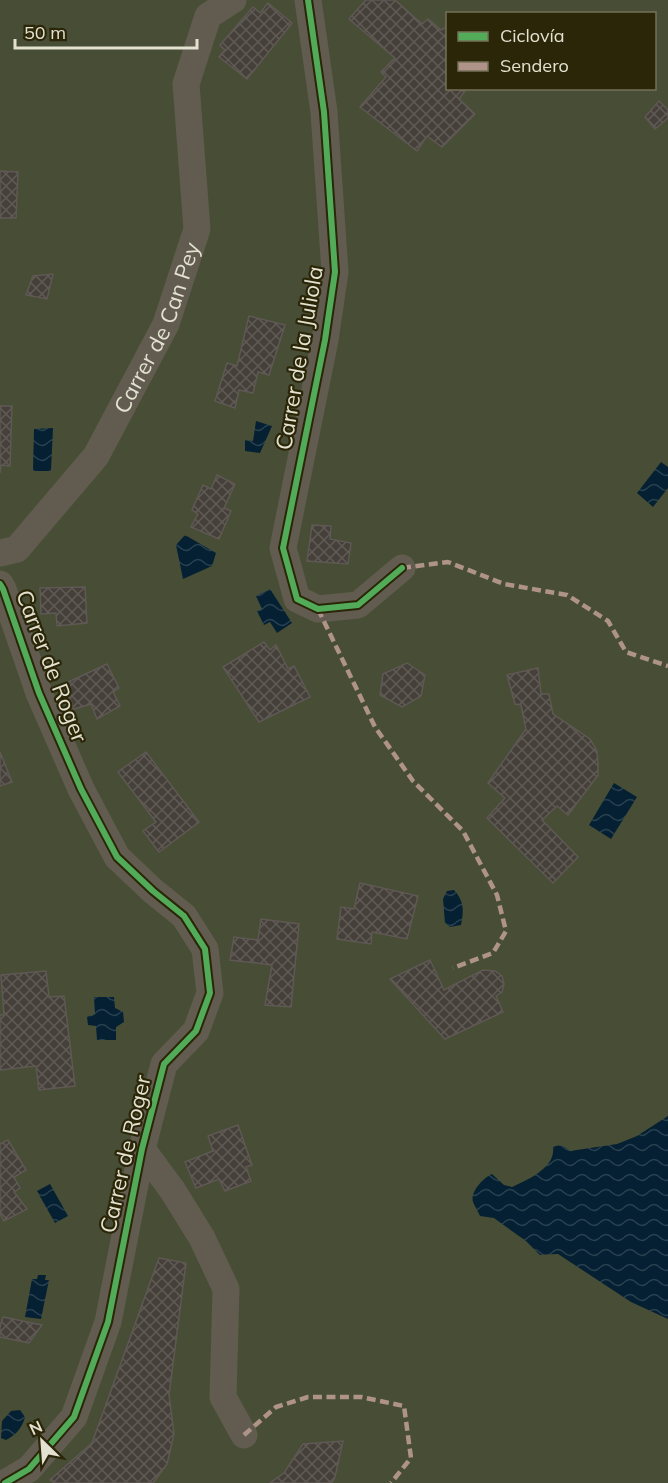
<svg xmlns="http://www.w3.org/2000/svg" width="668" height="1483" font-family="Mulish,sans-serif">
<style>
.green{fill:#474e35;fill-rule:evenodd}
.water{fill:url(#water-waves)}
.building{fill:url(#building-cross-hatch);stroke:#5f5854;stroke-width:1.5}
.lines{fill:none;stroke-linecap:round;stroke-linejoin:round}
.street{stroke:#615c4f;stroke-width:27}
.quiet{stroke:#af9288;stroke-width:4.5;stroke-dasharray:9 4.5;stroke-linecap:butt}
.cycleway-casing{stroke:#2b2608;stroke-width:10}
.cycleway{stroke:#51ab58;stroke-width:6}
.labels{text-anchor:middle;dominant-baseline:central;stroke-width:4.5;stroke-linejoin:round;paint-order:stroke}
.street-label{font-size:22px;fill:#e3e1d0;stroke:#2b2608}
</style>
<defs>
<pattern id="water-waves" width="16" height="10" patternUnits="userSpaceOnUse" patternTransform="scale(1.5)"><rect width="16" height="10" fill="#042032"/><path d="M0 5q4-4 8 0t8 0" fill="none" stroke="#28404f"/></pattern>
<pattern id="building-cross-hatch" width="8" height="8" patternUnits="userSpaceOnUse" patternTransform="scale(1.5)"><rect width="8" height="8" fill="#46403b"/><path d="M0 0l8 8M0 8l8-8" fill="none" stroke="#615b56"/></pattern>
</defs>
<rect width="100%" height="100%" fill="#2d2a1a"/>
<!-- green -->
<path class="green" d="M0,0H668V1483H0ZM448,14H654V88H448Z"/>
<!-- water -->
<g class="water">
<path d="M256,421L272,426L260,453L245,451V440L253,441Z"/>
<path d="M53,428L51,471H33L34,429Z"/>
<path d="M661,462L668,467V488L653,507L637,493Z"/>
<path d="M185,535L216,553L212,566L183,579L176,545Z"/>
<path d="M270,589L292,623L277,633L270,622L264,625L257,611L262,609L256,596Z"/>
<path d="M614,783L637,797L611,839L589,825Z"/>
<path d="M454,890C464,901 464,910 461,925L450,927L445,923L443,899L447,891Z"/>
<path d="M94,997H114L115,1008L123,1012L124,1022L116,1027V1040H97L96,1026L88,1025L87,1017L95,1014Z"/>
<path d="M668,1116V1319L631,1302L558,1254L540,1255L526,1241L498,1221L494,1218L480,1216C478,1211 475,1207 473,1202C470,1192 483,1178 492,1174L504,1185L512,1187C527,1180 556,1168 553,1147C561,1144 564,1146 570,1151L617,1144L637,1136Z"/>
<path d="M50,1184L68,1216L55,1223L37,1191Z"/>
<path d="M38,1275H46L45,1280H49L41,1319L25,1317L32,1279H37Z"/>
<path d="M20,1410L25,1417C22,1428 16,1435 6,1440L1,1438L2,1421L11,1411Z"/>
</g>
<!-- building -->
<g class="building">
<path d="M366,0H395L422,24L428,19L441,30L448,26V88H467L459,99L475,114L442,147L427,136L417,151L360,107L386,77L381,72L395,58L349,19Z"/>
<path d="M268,3L292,23L247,79L219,57L225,50L220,45L253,7L260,13Z"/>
<path d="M659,101L668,110V118L655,129L645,117Z"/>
<path d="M0,171L18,172L16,218H0Z"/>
<path d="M53,274L47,299L26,295L33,276Z"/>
<path d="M249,316L285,325L269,375L258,372L253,393L239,390L235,408L215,401L227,363L237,366Z"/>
<path d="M0,406H12L10,466L1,465L0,473Z"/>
<path d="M217,475L235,484L224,508L231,511L219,539L191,527L198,514L192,510L203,485L211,489Z"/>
<path d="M312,525L331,526L330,539L351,543L348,564L307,561Z"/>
<path d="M85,587L87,623L57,626L56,613L41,614L40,588Z"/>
<path d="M264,642L270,650L276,645L288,669L294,666L310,697L259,722L223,667Z"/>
<path d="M407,663L425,675L421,696L402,707L380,695L383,674Z"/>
<path d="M107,664L119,688L113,692L120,706L97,719L91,704L74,709L64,684Z"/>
<path d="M538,668L541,694H549L553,714L590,739L597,751L598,764V775L568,815L557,806L542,820L578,857L553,883L487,818L505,798L488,783L526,729L521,705L515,704L507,675Z"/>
<path d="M0,752L12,782L0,786Z"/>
<path d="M146,752L199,822L159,852L143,831L156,822L118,772Z"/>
<path d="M360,883L418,896L407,939L372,932L371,944L337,939L341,907L354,909Z"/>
<path d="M261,919L299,924L291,1007L265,1005L272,965L230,960L234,937L258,940Z"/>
<path d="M430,960L444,990L483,970L495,971L502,976L504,984L502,992L496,996L503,1012L445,1039L390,979Z"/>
<path d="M46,971L49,997L64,996L75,1086L39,1090L36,1066L0,1070V1015H4L1,975Z"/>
<path d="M238,1125L252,1165L246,1167L251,1181L225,1191L219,1179L196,1188L185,1162L213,1151L208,1136Z"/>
<path d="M8,1140L26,1170L14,1177L20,1188L14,1192L27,1209L4,1221L0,1213V1144Z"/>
<path d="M159,1258L186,1263L169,1395L174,1434L167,1464L153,1483H54L50,1480L92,1443Z"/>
<path d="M3,1317L42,1325L29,1343L0,1337V1327Z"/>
<path d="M343,1441L335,1477L332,1483H270L284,1473L303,1444Z"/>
</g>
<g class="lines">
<!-- street -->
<g class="street">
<path d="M308,0L324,112L335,272L325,340L283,548L297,599L318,609L358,605L402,568"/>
<path id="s1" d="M0,553L17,549L96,456L166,324L197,229L186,84L208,16L233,0"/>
<path d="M0,584L3,589L39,693L81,789L117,857L153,891L184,916L205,949L210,993L196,1031L164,1064L142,1149L108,1322L74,1417L29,1469L5,1483"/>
<path d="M142,1149L173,1191L202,1238L226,1289L223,1397L244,1435"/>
</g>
<!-- quiet -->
<g class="quiet">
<path d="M402,568L448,562L504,584L567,595L608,621L626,652L668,666"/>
<path d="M318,609L375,727L413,781L463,831L497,895L506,931L493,953L453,968"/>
<path d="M244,1435L276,1407L308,1397H361L404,1406L411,1458L391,1483"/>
</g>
<defs>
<g id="cycleway">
<path d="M308,0L324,112L335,272L325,340L283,548L297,599L318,609L358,605L402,568"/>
<path d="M0,584L3,589L39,693L81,789L117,857L153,891L184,916L205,949L210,993L196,1031L164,1064L142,1149L108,1322L74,1417L29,1469L5,1483"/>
</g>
</defs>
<!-- cycleway casing -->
<use href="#cycleway" class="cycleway-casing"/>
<!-- cycleway -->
<use href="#cycleway" class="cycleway"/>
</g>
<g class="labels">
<!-- street labels -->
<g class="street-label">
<text stroke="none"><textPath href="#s1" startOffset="282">Carrer de Can Pey</textPath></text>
<text transform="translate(299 358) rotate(-80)">Carrer de la Juliola</text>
<text transform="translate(52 666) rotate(69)">Carrer de Roger</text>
<text transform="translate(125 1154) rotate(-77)">Carrer de Roger</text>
</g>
</g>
<!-- legend -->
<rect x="446" y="12" width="210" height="78" fill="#2b2608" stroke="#757158" stroke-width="1.5"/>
<rect x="458" y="32" width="30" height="9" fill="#51ab58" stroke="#757158" stroke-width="1.5"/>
<text x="500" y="42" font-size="18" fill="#e3e1d0">Ciclovía</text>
<rect x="458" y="62" width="30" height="9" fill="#af9288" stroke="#757158" stroke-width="1.5"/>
<text x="500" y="72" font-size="18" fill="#e3e1d0">Sendero</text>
<!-- north arrow -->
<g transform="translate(42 1441) rotate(335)" stroke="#2b2608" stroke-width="4.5" paint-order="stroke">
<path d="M0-4.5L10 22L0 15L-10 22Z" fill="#e3e1d0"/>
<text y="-9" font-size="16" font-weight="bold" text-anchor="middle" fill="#e3e1d0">N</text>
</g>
<!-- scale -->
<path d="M15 39v9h182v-9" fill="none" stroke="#e3e1d0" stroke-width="3"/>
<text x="24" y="39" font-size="18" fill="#e3e1d0" stroke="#2b2608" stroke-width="4.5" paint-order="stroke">50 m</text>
</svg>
